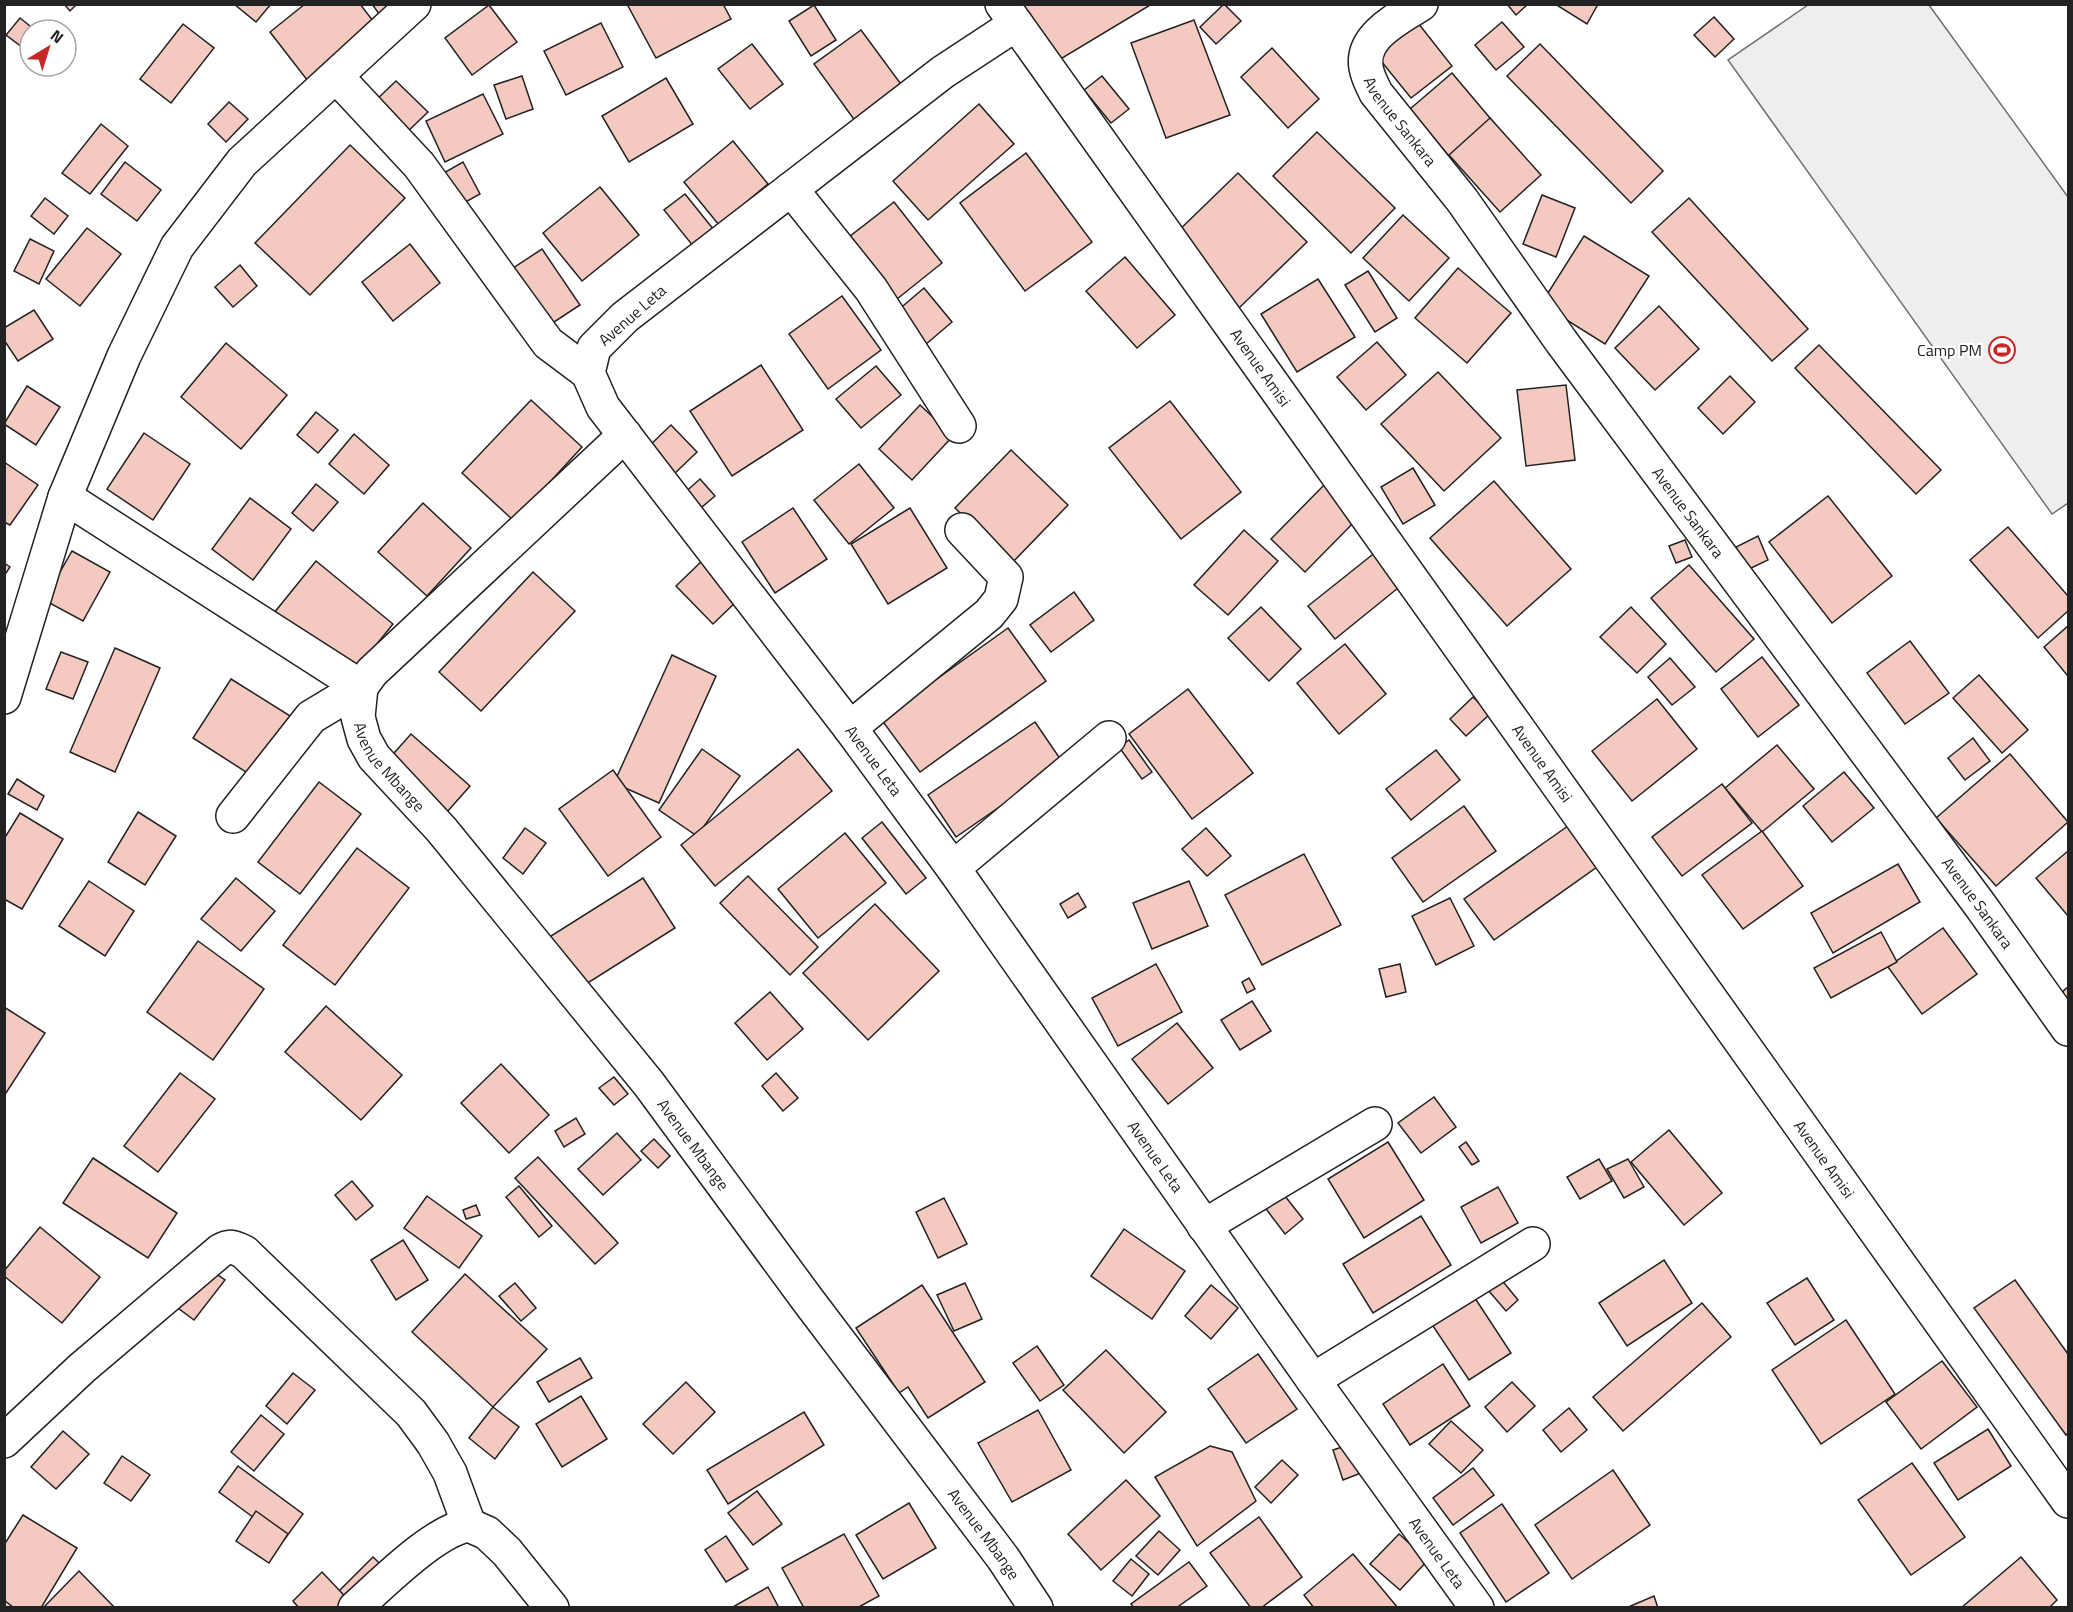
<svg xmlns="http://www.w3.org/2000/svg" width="2073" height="1612" font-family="'Titillium Web',sans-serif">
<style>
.green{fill:#eee;stroke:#6f6f6f;stroke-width:1.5}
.building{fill:#f3c9c0;stroke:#222;stroke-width:1.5}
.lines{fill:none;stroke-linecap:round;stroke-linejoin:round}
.minor-casing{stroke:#222;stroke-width:36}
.minor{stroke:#fff;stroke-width:33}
.labels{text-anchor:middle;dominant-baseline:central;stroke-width:4.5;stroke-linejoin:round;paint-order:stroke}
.street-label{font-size:16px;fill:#222;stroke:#fff}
.poi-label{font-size:16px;fill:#222;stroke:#fff;text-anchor:end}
</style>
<rect width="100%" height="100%" fill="#fff"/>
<!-- green -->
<path class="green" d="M1808,5H1929L2068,197V503L2052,514L1728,60Z"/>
<!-- building -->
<g class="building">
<path d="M64,4H77L70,11Z"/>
<path d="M234,4H271L256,22Z"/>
<path d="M305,4H360L380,30L311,85L270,32Z"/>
<path d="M372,4H399L382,18Z"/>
<path d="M627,4H723L731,19L656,58Z"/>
<path d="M1021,4H1152L1054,63Z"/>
<path d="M1224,4L1241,21L1216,44L1200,27Z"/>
<path d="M1507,4H1528L1516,15Z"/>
<path d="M1555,4H1598L1587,24Z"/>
<path d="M489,5L517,42L472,75L445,38Z"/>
<path d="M814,5L836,40L811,56L789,21Z"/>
<path d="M1714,17L1734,39L1715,57L1694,35Z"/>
<path d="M20,18L35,30H30V53L6,35Z"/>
<path d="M1194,20L1230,115L1166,138L1131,43Z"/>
<path d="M1502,22L1524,47L1496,70L1475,45Z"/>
<path d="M601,23L623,67L566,95L544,51Z"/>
<path d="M1418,23L1452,66L1411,98L1377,56Z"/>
<path d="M183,24L214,48L171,103L140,79Z"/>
<path d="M861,30L906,91L858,125L814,64Z"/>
<path d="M752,44L783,84L750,109L718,69Z"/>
<path d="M1540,44L1663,171L1631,203L1507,76Z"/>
<path d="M1272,48L1319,99L1288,128L1241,77Z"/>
<path d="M1452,73L1495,124L1452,160L1410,109Z"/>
<path d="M522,76L533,109L506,119L494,85Z"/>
<path d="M1102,76L1129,109L1111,123L1084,90Z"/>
<path d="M666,78L693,124L629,162L602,116Z"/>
<path d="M396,81L428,112L405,134L374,102Z"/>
<path d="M483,94L503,134L445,162L426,121Z"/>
<path d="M229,102L248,119L226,142L208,124Z"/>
<path d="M979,104L1014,144L928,220L893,181Z"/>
<path d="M1490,118L1541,175L1500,212L1449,155Z"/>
<path d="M101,124L128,146L90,194L62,173Z"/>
<path d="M1317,132L1395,208L1351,253L1273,176Z"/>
<path d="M733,141L768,184L719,225L684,182Z"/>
<path d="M350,145L405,198L310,295L255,243Z"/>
<path d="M1026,153L1092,242L1025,291L960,203Z"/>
<path d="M125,162L161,190L137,221L101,194Z"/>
<path d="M463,162L480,194L453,209L435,178Z"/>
<path d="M1238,173L1307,242L1239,308L1171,238Z"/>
<path d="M600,187L639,235L582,281L543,233Z"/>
<path d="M685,194L718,235L698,252L664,210Z"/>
<path d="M1542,195L1575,208L1556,257L1523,244Z"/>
<path d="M45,198L68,216L54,234L31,216Z"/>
<path d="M1689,198L1808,329L1772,361L1652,232Z"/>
<path d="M894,202L942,263L897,299L849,237Z"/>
<path d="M1403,215L1449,258L1409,301L1363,258Z"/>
<path d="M87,228L121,254L80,306L46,279Z"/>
<path d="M1584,236L1649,276L1605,344L1541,304Z"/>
<path d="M30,239L54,251L39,284L14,271Z"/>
<path d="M410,244L440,283L393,321L362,282Z"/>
<path d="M542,249L580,305L545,328L507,272Z"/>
<path d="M1125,257L1175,315L1137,348L1086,291Z"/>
<path d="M240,265L257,286L233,307L215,287Z"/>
<path d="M1458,268L1511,313L1467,363L1415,318Z"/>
<path d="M1368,271L1397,318L1375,332L1345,285Z"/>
<path d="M1318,279L1355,337L1297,372L1261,314Z"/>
<path d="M924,288L952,322L918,351L890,317Z"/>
<path d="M842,296L881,350L828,389L789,334Z"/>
<path d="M1659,306L1699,349L1655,390L1615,348Z"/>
<path d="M34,310L53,339L18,361L4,340V328Z"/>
<path d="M1377,342L1406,375L1366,410L1337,377Z"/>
<path d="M226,343L287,395L241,449L181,397Z"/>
<path d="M1819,345L1941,470L1916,494L1795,368Z"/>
<path d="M761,365L803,430L732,476L690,411Z"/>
<path d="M876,366L901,395L861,428L836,399Z"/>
<path d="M1438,372L1501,438L1444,491L1381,424Z"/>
<path d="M1730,376L1755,402L1723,434L1698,408Z"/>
<path d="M1566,385L1575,460L1526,466L1517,390Z"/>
<path d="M27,386L60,407L36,445L4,424Z"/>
<path d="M531,400L582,447L514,521L462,473Z"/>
<path d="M1170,401L1241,492L1181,539L1109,448Z"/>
<path d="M920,405L953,436L912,480L879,449Z"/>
<path d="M316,412L338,430L318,453L297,435Z"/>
<path d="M671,425L697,452L672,476L646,449Z"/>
<path d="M144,433L190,464L153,520L107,489Z"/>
<path d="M354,434L389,465L364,494L329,464Z"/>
<path d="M1011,450L1068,505L1012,563L955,508Z"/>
<path d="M4,462L38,485L10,525L4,522Z"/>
<path d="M859,464L894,508L849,544L814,500Z"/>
<path d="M1413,468L1435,505L1403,524L1381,487Z"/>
<path d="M700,479L715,496L696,512L682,495Z"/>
<path d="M1494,481L1571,569L1507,626L1430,538Z"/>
<path d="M1326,483L1360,516L1305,572L1271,539Z"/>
<path d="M316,484L338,502L313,531L292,513Z"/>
<path d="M1828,496L1892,576L1832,623L1769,542Z"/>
<path d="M250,498L291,529L253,580L212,549Z"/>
<path d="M423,503L471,548L427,596L378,552Z"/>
<path d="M793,508L827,559L775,593L742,542Z"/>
<path d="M910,508L947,568L888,604L851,544Z"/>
<path d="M2008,527L2068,596V611L2038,638L1970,560Z"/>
<path d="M1244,530L1278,561L1228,615L1194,585Z"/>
<path d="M1758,536L1768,560L1747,570L1736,547Z"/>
<path d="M1685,540L1692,557L1676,563L1669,546Z"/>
<path d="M72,551L110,572L83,621L44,600Z"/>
<path d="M1377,551L1403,584L1335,639L1308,606Z"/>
<path d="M704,559L741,597L713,624L676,586Z"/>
<path d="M316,561L393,624L351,676L274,613Z"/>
<path d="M4,563L10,567L4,576Z"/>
<path d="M1689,565L1754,639L1716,672L1651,598Z"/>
<path d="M533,572L575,611L481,711L439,672Z"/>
<path d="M1074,592L1094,620L1051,652L1030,625Z"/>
<path d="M1261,607L1301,649L1269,681L1228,638Z"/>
<path d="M1631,607L1666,644L1637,673L1600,637Z"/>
<path d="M2068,626V674L2067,675L2044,647Z"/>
<path d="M1008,628L1046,681L920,772L881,719Z"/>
<path d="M1910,641L1949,693L1905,724L1867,673Z"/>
<path d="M1345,644L1386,694L1339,734L1297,683Z"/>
<path d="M115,648L160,668L115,772L70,752Z"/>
<path d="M61,652L88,662L73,699L46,689Z"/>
<path d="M672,655L716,676L659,803L614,783Z"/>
<path d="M1762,657L1799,705L1758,737L1721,689Z"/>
<path d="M1670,658L1695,687L1672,705L1648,677Z"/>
<path d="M1979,675L2028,730L2002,753L1953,698Z"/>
<path d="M231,679L295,719L257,779L193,738Z"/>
<path d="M1188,689L1253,773L1192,819L1129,734Z"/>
<path d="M1473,697L1490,714L1466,736L1450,719Z"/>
<path d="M1657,699L1697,749L1632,801L1592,751Z"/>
<path d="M1035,722L1063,763L956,837L928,795Z"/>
<path d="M411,734L470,786L447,812L387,761Z"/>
<path d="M1973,738L1990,761L1965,780L1948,758Z"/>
<path d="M1129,740L1152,772L1142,779L1119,747Z"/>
<path d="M1777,745L1814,789L1762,832L1725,788Z"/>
<path d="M702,749L740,776L697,836L659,810Z"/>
<path d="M798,749L832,791L715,886L681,845Z"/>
<path d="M1436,750L1460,780L1411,820L1386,789Z"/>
<path d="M2010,754L2068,822L1996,886L1936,818Z"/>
<path d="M613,770L661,837L608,876L559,809Z"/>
<path d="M1844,772L1874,808L1832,842L1803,806Z"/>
<path d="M17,779L44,796L37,810L8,794Z"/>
<path d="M319,782L361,814L300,894L258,862Z"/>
<path d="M1722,784L1752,823L1682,876L1652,837Z"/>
<path d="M1464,806L1496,851L1423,902L1392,858Z"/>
<path d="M138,812L176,836L145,885L108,862Z"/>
<path d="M20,813L63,839L22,909L4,899V839Z"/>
<path d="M882,822L926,878L906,894L862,838Z"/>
<path d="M1568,826L1597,867L1494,940L1464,899Z"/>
<path d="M525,828L546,843L523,874L503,858Z"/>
<path d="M1206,828L1231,856L1207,876L1182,849Z"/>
<path d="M1762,831L1803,886L1743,929L1702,875Z"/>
<path d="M845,833L886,883L818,938L778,889Z"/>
<path d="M357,848L409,888L335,985L283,945Z"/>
<path d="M2068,851V916L2036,878Z"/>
<path d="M1304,854L1341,925L1262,965L1225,895Z"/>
<path d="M1898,864L1920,902L1833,953L1811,913Z"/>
<path d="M748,876L818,947L790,975L720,903Z"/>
<path d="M236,878L275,911L241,951L201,919Z"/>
<path d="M643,878L675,928L575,991L543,941Z"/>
<path d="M89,881L134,911L105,956L59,926Z"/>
<path d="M1189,881L1208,926L1152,949L1133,903Z"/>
<path d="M1078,893L1086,907L1068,918L1060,904Z"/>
<path d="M1450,898L1474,946L1436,965L1412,916Z"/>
<path d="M875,904L939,971L868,1040L803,973Z"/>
<path d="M1943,928L1977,974L1922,1014L1888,967Z"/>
<path d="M1881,932L1897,962L1831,998L1814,968Z"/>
<path d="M198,941L264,989L213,1060L147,1012Z"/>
<path d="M1156,964L1182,1012L1118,1046L1092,998Z"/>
<path d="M1400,964L1406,992L1386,997L1379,969Z"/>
<path d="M1249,978L1255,989L1247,993L1242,982Z"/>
<path d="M2068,987V1003L2061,993Z"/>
<path d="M770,992L803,1029L767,1060L735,1023Z"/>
<path d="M1252,1001L1271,1031L1240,1050L1221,1020Z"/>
<path d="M326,1006L402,1075L361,1120L285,1052Z"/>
<path d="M4,1007L45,1033L4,1096Z"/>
<path d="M1177,1023L1213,1068L1168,1104L1132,1059Z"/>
<path d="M501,1064L549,1115L509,1153L461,1103Z"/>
<path d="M180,1073L215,1099L158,1172L124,1146Z"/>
<path d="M776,1073L798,1098L783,1111L762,1086Z"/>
<path d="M614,1077L628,1094L614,1105L599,1088Z"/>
<path d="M1434,1097L1456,1127L1421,1153L1398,1123Z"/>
<path d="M576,1118L585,1134L564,1147L555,1131Z"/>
<path d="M1669,1130L1722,1193L1684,1225L1631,1162Z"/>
<path d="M617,1133L641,1160L603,1195L578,1169Z"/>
<path d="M654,1139L670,1156L658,1168L641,1151Z"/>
<path d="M1388,1142L1424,1200L1364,1238L1328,1179Z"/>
<path d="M1466,1142L1479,1161L1472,1165L1459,1147Z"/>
<path d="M538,1157L618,1243L595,1264L515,1178Z"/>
<path d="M93,1158L177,1213L148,1258L63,1203Z"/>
<path d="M1599,1159L1612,1181L1580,1199L1567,1177Z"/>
<path d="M1628,1159L1644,1187L1624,1198L1607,1169Z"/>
<path d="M352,1181L373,1206L356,1220L335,1195Z"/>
<path d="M519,1186L552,1226L539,1237L506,1197Z"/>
<path d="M1498,1187L1518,1223L1481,1243L1461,1207Z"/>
<path d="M1281,1191L1303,1219L1285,1234L1263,1205Z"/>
<path d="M427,1196L482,1236L459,1268L404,1228Z"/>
<path d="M944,1198L967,1244L938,1258L916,1212Z"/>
<path d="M476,1205L480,1215L466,1219L463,1210Z"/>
<path d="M1421,1216L1451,1265L1373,1313L1343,1264Z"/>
<path d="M40,1227L100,1277L62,1323L4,1276V1271Z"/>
<path d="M1124,1229L1185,1271L1152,1319L1091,1276Z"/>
<path d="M403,1240L428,1280L396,1300L371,1260Z"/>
<path d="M1664,1260L1692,1303L1627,1346L1599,1303Z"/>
<path d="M204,1265L225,1280L194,1320L174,1305Z"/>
<path d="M1496,1273L1518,1300L1506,1311L1483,1284Z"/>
<path d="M465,1274L547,1349L493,1407L412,1332Z"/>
<path d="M1807,1278L1834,1320L1795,1345L1767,1303Z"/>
<path d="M2015,1280L2068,1354V1433L2066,1435L1974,1308Z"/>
<path d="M515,1283L536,1308L521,1321L499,1296Z"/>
<path d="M965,1283L982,1319L954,1331L937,1295Z"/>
<path d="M922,1285L985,1382L928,1418L908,1387L899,1393L856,1328Z"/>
<path d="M1211,1285L1238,1308L1211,1339L1185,1316Z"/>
<path d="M1469,1289L1511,1353L1469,1380L1427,1317Z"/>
<path d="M1702,1303L1731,1337L1623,1431L1593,1397Z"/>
<path d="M1846,1320L1895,1394L1821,1444L1772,1370Z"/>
<path d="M1037,1346L1064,1385L1040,1401L1013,1363Z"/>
<path d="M1106,1350L1166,1412L1124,1453L1063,1390Z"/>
<path d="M1258,1354L1297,1409L1246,1443L1208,1389Z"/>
<path d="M580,1358L592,1378L549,1402L537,1382Z"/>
<path d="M1942,1361L1977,1407L1921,1449L1886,1402Z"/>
<path d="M1443,1364L1470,1406L1410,1445L1383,1404Z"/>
<path d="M293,1373L315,1390L287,1424L266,1406Z"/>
<path d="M686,1382L715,1412L673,1454L643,1424Z"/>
<path d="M1512,1382L1535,1406L1507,1432L1485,1407Z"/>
<path d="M581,1396L607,1439L562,1467L536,1424Z"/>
<path d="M493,1407L519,1427L495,1459L469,1438Z"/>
<path d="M1569,1408L1587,1430L1561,1452L1543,1430Z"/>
<path d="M1038,1410L1071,1470L1012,1502L978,1443Z"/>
<path d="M804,1412L824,1445L728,1504L707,1470Z"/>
<path d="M261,1415L284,1434L254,1471L231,1452Z"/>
<path d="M1451,1421L1483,1450L1461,1473L1429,1444Z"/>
<path d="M1988,1429L2011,1466L1958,1500L1934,1463Z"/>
<path d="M63,1431L89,1454L56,1489L31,1467Z"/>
<path d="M1351,1444L1361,1473L1343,1480L1333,1450Z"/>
<path d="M1210,1446L1232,1452L1256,1501L1197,1546L1155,1477Z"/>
<path d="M122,1456L150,1475L131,1501L104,1483Z"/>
<path d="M1282,1460L1298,1475L1271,1503L1255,1487Z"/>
<path d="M1912,1463L1965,1537L1911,1575L1858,1500Z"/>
<path d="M238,1466L303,1514L284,1540L219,1492Z"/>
<path d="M1473,1468L1494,1495L1453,1525L1433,1498Z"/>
<path d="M1613,1470L1650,1525L1572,1579L1535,1525Z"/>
<path d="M1126,1480L1160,1516L1101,1570L1068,1534Z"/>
<path d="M757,1491L782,1524L753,1545L728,1513Z"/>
<path d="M909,1503L936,1548L883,1579L856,1535Z"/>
<path d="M1502,1504L1549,1573L1506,1602L1460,1533Z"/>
<path d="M256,1511L288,1534L269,1563L236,1541Z"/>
<path d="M23,1515L77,1548L41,1608H14L4,1602V1545Z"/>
<path d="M1259,1517L1302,1577L1261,1608H1251L1210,1553Z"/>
<path d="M1159,1531L1180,1550L1158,1575L1136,1556Z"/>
<path d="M844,1534L879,1596L857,1608H804L782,1568Z"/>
<path d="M1399,1534L1428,1560L1400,1590L1370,1564Z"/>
<path d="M726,1536L748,1569L726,1582L705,1550Z"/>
<path d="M1353,1554L1398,1608H1314L1304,1595Z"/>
<path d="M373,1557L399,1582L356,1608L339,1591Z"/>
<path d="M2021,1557L2057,1600L2049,1608H1961Z"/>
<path d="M1131,1559L1149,1574L1132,1596L1113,1581Z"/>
<path d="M1189,1562L1207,1586L1176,1608H1134L1131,1604Z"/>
<path d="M79,1571L115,1608H43Z"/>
<path d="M322,1572L356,1608H299L293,1601Z"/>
<path d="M768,1587L779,1608H731Z"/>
<path d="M1654,1596L1658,1608H1626Z"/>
<path d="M4,1600L14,1608H4Z"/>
</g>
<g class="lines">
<defs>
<g id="minor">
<path id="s1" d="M1002,4L2068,1501"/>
<path id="s2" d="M1421,4C1396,20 1355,39 1368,75C1370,81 1373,87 1376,93L1462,200L1561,341L1980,905L2068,1029"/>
<path id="s3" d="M1016,24L943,72L625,317L594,348L588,373L603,407L850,728L953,868L1313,1380L1477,1608"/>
<path d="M336,76L419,165L548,343L588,373"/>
<path d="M791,189L871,289L959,426"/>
<path d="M65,497L361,687"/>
<path id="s4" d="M361,687L358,717L364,739L374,757L441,829L649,1084L807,1299L1003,1558L1036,1608"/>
<path d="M4,697L65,497L124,356L177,247L242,162L414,4"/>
<path d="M850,728L989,614L1001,599L1006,577L962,530"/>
<path d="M233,816L311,717L361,687L372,672L625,435"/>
<path d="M953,868L1109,738"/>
<path d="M1204,1226L1375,1124"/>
<path d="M1313,1380L1533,1244"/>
<path d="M4,1441L82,1368L220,1251C230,1245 234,1247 244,1252L411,1413L433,1443L450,1473L469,1525"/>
<path d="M469,1525L487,1533L507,1552L552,1608"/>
<path d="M355,1608C382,1584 435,1530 469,1525"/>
</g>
</defs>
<!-- minor casing -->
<use href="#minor" class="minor-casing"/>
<!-- minor -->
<use href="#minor" class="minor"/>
</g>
<!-- icons -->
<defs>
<symbol id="stadium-ring" viewBox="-11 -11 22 22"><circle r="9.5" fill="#fff" stroke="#c62828" stroke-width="1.5"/><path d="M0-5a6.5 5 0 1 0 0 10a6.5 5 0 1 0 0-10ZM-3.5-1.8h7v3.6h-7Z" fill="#c62828"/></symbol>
</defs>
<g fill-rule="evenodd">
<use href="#stadium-ring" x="1987" y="335" width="30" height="30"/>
</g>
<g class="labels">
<!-- street labels -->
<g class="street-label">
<text stroke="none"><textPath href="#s2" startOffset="154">Avenue Sankara</textPath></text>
<text transform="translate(632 315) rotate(-41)">Avenue Leta</text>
<text stroke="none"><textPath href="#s1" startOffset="446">Avenue Amisi</textPath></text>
<text stroke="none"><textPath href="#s2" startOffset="640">Avenue Sankara</textPath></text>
<text stroke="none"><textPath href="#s3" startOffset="1041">Avenue Leta</textPath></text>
<text stroke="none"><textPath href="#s1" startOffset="932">Avenue Amisi</textPath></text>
<text stroke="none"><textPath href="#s4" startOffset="90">Avenue Mbange</textPath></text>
<text stroke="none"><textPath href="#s2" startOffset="1126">Avenue Sankara</textPath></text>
<text stroke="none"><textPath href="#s4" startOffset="576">Avenue Mbange</textPath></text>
<text stroke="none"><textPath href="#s3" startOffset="1527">Avenue Leta</textPath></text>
<text stroke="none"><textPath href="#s1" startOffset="1418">Avenue Amisi</textPath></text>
<text stroke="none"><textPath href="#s4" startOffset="1062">Avenue Mbange</textPath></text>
<text stroke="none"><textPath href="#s3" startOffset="2013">Avenue Leta</textPath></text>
</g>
<!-- poi labels -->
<g class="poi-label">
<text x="1982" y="350">Camp PM</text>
</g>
</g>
<!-- border -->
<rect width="2073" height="1612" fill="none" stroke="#222222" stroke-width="12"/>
<!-- north arrow -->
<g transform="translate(48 48) rotate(38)"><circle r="28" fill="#ffffff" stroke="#a7a7a7" stroke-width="1.5"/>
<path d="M0-4.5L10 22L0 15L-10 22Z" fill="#c62828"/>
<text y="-9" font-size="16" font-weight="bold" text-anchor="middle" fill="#222222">N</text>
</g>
</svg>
